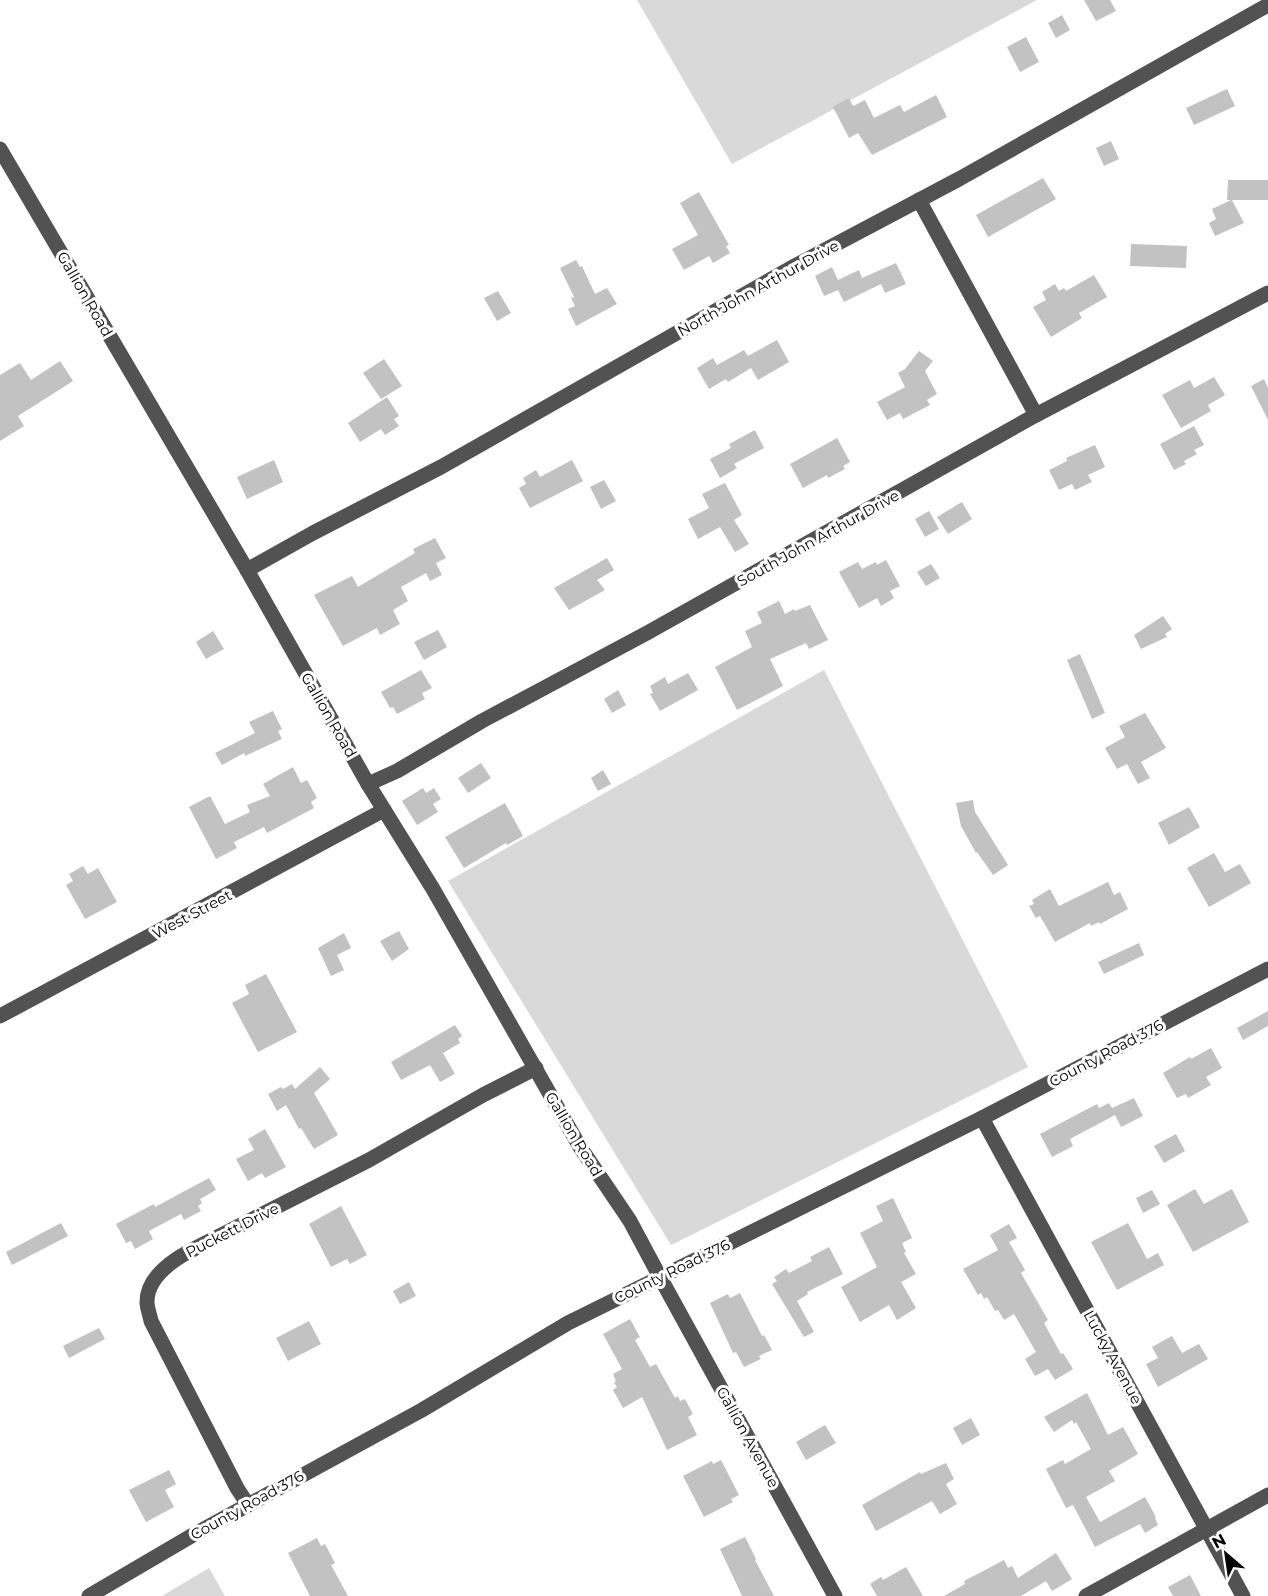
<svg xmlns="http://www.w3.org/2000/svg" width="1268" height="1596" font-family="Montserrat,sans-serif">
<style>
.green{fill:#d9d9d9}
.building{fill:#c2c2c2}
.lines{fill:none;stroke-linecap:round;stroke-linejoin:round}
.minor{stroke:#525252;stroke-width:15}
.labels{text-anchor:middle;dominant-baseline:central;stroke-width:6;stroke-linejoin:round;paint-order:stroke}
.street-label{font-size:15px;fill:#000;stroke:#fff}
</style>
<rect width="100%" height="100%" fill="#fff"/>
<!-- green -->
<g class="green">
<path d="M637,0H1037L732,164Z"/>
<path d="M824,670L1028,1067L671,1245L448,881Z"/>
<path d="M209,1568L225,1596H162Z"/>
</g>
<!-- building -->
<g class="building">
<path d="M1084,0H1110L1116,11L1096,21Z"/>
<path d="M1062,15L1070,30L1056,38L1048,23Z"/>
<path d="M1026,37L1039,62L1020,72L1007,47Z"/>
<path d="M1227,89L1235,106L1194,125L1186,108Z"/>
<path d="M936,95L947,117L872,155L858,133L849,138L833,107L849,98L853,106L865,100L874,118L900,105L904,112Z"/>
<path d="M1111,141L1119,159L1104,166L1096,148Z"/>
<path d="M1043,178L1056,199L988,237L976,215Z"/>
<path d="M1228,180H1268V200H1232L1244,223L1215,236L1209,223L1216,219L1212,209L1231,200H1227Z"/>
<path d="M699,192L729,245L726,246L730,253L713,263L709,256L684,270L672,249L698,235L680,203Z"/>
<path d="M1131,244L1187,246L1186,268L1130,266Z"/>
<path d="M576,260L580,267L582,266L595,294L607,288L617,304L576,326L568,309L575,306L571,298L574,297L560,268Z"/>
<path d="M896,263L906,284L885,293L881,284L844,302L838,290L824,296L815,276L832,267L838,280L859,270L862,278Z"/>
<path d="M1094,275L1107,297L1079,313L1082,318L1051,337L1033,307L1046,300L1042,292L1055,284L1059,291L1064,288L1066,291Z"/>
<path d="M498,291L511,313L497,321L484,298Z"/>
<path d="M777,340L789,362L758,380L751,368L728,382L726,379L709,389L697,368L713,358L717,365L744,350L748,356Z"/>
<path d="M919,351L933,361L925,371L937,394L927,400L930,405L903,419L900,413L887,420L877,402L905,387L898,373L905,369Z"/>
<path d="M384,359L402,386L381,399L363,373Z"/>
<path d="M60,361L73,381L18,416L24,426L0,441V375L20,363L31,380Z"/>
<path d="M1214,377L1225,395L1208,405L1211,411L1181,428L1162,395L1190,380L1194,388Z"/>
<path d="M1264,379L1268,388V420L1251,386Z"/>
<path d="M387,397L399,416L394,419L399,426L385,435L381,429L360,442L348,423Z"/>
<path d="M1194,426L1204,445L1194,450L1197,454L1184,461L1186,464L1174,470L1160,444Z"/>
<path d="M755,430L764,448L734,464L737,468L720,478L710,459L731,448L729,444Z"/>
<path d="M837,438L850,462L843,466L845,469L828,478L827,475L803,488L790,464Z"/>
<path d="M1095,445L1105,467L1088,475L1092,482L1075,490L1072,484L1059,490L1049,470L1067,461L1066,458Z"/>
<path d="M274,460L283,482L247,499L237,477Z"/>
<path d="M572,460L583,481L530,508L519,488L526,484L523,478L536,470L540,477Z"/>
<path d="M604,480L616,501L601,509L590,487Z"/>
<path d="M725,483L742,515L734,520L749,544L735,552L720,527L698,539L688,519L709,508L702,494Z"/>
<path d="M962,502L972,519L948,534L937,517Z"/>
<path d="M929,511L939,529L925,537L915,519Z"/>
<path d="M435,538L446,558L436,563L442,575L430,581L426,573L401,587L408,601L393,610L400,624L380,635L377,628L343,646L314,595L352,576L358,587L415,553L413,549Z"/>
<path d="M607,558L614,570L597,580L605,590L569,610L554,588Z"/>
<path d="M886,560L900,586L890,591L894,598L881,606L877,598L859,608L839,572L858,562L862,569L876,562L877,565Z"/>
<path d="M931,564L940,578L926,586L917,572Z"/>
<path d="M779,601L785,614L794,609L795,611L810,605L828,640L809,649L806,643L770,659L783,686L737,710L715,667L752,647L745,631L762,623L757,612Z"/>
<path d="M1163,616L1172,629L1165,634L1167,637L1141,649L1134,635Z"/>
<path d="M438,630L447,647L424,660L414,642Z"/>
<path d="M213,631L224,649L206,659L196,642Z"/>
<path d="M1080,654L1105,713L1092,719L1067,660Z"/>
<path d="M421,670L432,688L422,693L425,699L397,714L393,707L390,708L381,692Z"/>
<path d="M688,673L698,690L660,711L650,694L653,693L650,686L665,677L668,684Z"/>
<path d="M618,690L626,705L612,713L604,699Z"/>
<path d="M273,711L282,729L278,731L282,739L245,756L244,753L222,765L215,753L255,733L249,722Z"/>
<path d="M1145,713L1166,748L1141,762L1150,778L1138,784L1127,764L1117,769L1105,748L1125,737L1119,726Z"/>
<path d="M481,763L491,778L468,793L458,778Z"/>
<path d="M293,767L301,783L307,780L317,798L311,802L314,808L267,833L264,827L234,842L237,848L216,859L189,807L210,796L225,824L250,812L247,805L270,796L263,784Z"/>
<path d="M603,770L611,784L598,791L591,778Z"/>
<path d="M423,788L426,793L434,788L441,799L433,804L438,812L417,825L402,801Z"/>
<path d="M973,800L975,812L1008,865L993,875L977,852L976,853L961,826L956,803Z"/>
<path d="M505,803L523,836L507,845L506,843L464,868L445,837Z"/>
<path d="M1189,807L1200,827L1169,845L1158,823Z"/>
<path d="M1214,853L1225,872L1240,864L1251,883L1209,907L1187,868Z"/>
<path d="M83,866L88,874L98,868L117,902L85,919L66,885L73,881L69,874Z"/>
<path d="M1108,882L1114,895L1120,892L1128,909L1100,924L1099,922L1091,926L1090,923L1055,942L1040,916L1036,918L1029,906L1034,904L1032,900L1050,889L1059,906Z"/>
<path d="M399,931L409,949L392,961L380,941Z"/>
<path d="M344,933L351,948L337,955L344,970L331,976L318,948Z"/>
<path d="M1139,943L1144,955L1104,974L1098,962Z"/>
<path d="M266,974L297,1032L258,1052L232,1003L249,994L245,985Z"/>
<path d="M1268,1011V1026L1243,1040L1237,1028Z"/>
<path d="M455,1025L462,1036L458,1039L460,1043L443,1053L455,1074L440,1082L430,1065L401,1080L391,1062Z"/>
<path d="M1211,1048L1222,1068L1206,1077L1211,1085L1188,1098L1186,1094L1177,1098L1163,1073L1190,1057L1191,1059Z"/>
<path d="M320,1067L330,1079L314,1093L338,1135L314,1149L301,1128L299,1129L286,1105L277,1111L268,1094L281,1087L283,1089L292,1084L295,1089Z"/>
<path d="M1134,1098L1143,1116L1121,1127L1115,1115L1070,1139L1073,1146L1052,1157L1040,1134L1097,1104L1099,1108L1109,1103L1112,1108Z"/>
<path d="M265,1129L286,1167L265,1178L262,1173L248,1181L236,1159L254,1150L248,1139Z"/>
<path d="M1176,1134L1185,1151L1164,1163L1154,1146Z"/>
<path d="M209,1178L216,1190L200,1199L202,1203L198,1206L201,1211L184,1220L181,1214L149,1231L153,1239L135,1249L131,1241L126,1243L116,1224L154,1204L155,1207Z"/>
<path d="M1195,1189L1204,1204L1232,1189L1249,1222L1193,1252L1167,1205Z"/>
<path d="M1152,1190L1160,1204L1143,1213L1136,1198Z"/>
<path d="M893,1198L912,1238L902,1243L906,1252L904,1253L916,1274L901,1282L916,1308L897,1320L889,1305L860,1322L841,1287L877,1267L860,1233L883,1221L876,1206Z"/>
<path d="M341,1206L367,1255L350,1264L347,1259L331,1267L309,1224Z"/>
<path d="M61,1223L68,1236L12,1265L6,1252Z"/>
<path d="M1128,1223L1147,1259L1158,1253L1164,1265L1117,1290L1091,1242Z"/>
<path d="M1009,1224L1017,1238L1009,1242L1025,1270L1021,1273L1048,1320L1044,1323L1061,1354L1063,1353L1073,1369L1055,1380L1048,1369L1035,1376L1025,1359L1036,1352L1014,1314L1004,1320L998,1310L995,1311L987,1297L984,1299L981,1293L978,1295L963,1269L998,1250L990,1235Z"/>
<path d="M829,1247L843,1274L807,1292L808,1294L797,1301L814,1332L804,1337L772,1284L777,1281L774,1277L786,1269L789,1273L812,1261L810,1257Z"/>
<path d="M409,1282L416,1296L400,1304L393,1291Z"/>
<path d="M740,1293L762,1336L764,1335L772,1350L759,1356L761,1359L744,1367L736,1352L733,1353L710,1303L728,1294L730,1298Z"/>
<path d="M630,1319L640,1337L635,1340L650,1367L656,1364L675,1398L678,1396L680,1401L685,1399L693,1414L688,1417L697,1435L667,1450L642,1397L623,1408L613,1390L617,1387L614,1383L616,1381L613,1374L622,1369L603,1334Z"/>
<path d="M309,1321L321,1344L288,1361L276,1338Z"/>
<path d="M99,1328L105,1339L69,1358L63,1346Z"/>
<path d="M1172,1336L1182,1353L1199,1344L1208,1359L1158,1387L1146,1364L1158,1358L1152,1347Z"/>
<path d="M1087,1393L1108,1435L1123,1427L1138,1454L1109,1471L1115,1481L1086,1497L1100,1522L1145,1497L1156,1517L1155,1518L1158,1525L1145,1533L1140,1524L1095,1547L1073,1505L1066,1508L1046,1469L1063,1460L1065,1464L1091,1449L1076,1422L1074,1424L1072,1420L1054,1432L1044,1417Z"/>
<path d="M971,1418L980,1435L962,1445L953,1428Z"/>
<path d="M825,1425L836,1443L806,1460L796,1442Z"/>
<path d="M721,1460L739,1495L731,1499L733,1502L704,1517L683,1476L712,1461L713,1464Z"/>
<path d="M946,1463L954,1479L946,1484L957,1504L940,1514L932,1501L876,1531L862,1505L920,1472L921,1474Z"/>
<path d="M169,1470L176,1484L165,1490L174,1507L146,1522L129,1490Z"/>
<path d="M745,1537L756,1559L755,1560L774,1596H742L720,1549Z"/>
<path d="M317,1538L321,1546L325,1544L335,1563L331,1565L348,1596H310L288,1553Z"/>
<path d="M1056,1553L1072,1579L1052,1591L1046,1581L1021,1596H944L965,1584L964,1581L1004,1560L1008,1568L1012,1566L1018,1578Z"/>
<path d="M906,1567L923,1596H877L870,1584L881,1577L883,1580Z"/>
<path d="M1190,1575L1201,1596H1173L1168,1587Z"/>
</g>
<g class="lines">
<!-- minor -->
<g class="minor">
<path d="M0,149L247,570L368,784L433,889L580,1147L630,1221L661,1279L835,1596"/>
<path d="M919,200L1036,415"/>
<path d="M247,570L313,533L441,467L791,268L959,179L1268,5"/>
<path d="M368,784L397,771L482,721L647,633L1036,415L1268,293"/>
<path d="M0,1016L384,810"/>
<path d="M982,1118L1243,1596"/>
<path d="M248,1505L237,1488L151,1321C150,1315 147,1308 147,1302C147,1278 170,1262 188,1252L369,1160L483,1095L536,1068"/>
<path d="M89,1596L193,1535L422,1410L568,1323L982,1118L1268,969"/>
<path d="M1086,1596L1268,1495"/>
</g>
</g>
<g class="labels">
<!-- street labels -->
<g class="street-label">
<text transform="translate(758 288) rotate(-29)">North John Arthur Drive</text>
<text transform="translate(85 294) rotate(60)">Gallion Road</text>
<text transform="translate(818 538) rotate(-29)">South John Arthur Drive</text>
<text transform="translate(329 715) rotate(60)">Gallion Road</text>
<text transform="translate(192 914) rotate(-28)">West Street</text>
<text transform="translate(1106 1053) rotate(-28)">County Road 376</text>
<text transform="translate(574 1134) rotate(59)">Gallion Road</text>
<text transform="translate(232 1230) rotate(-27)">Puckett Drive</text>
<text transform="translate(672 1271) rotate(-26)">County Road 376</text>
<text transform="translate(1113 1357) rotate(61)">Lucky Avenue</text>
<text transform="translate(748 1437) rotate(61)">Gallion Avenue</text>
<text transform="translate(247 1505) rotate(-29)">County Road 376</text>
</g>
</g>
<!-- north arrow -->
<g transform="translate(1226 1554) rotate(331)" stroke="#ffffff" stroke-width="4.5" paint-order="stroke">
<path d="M0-4.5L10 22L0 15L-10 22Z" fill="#000000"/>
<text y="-9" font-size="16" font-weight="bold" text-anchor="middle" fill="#000000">N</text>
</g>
</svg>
